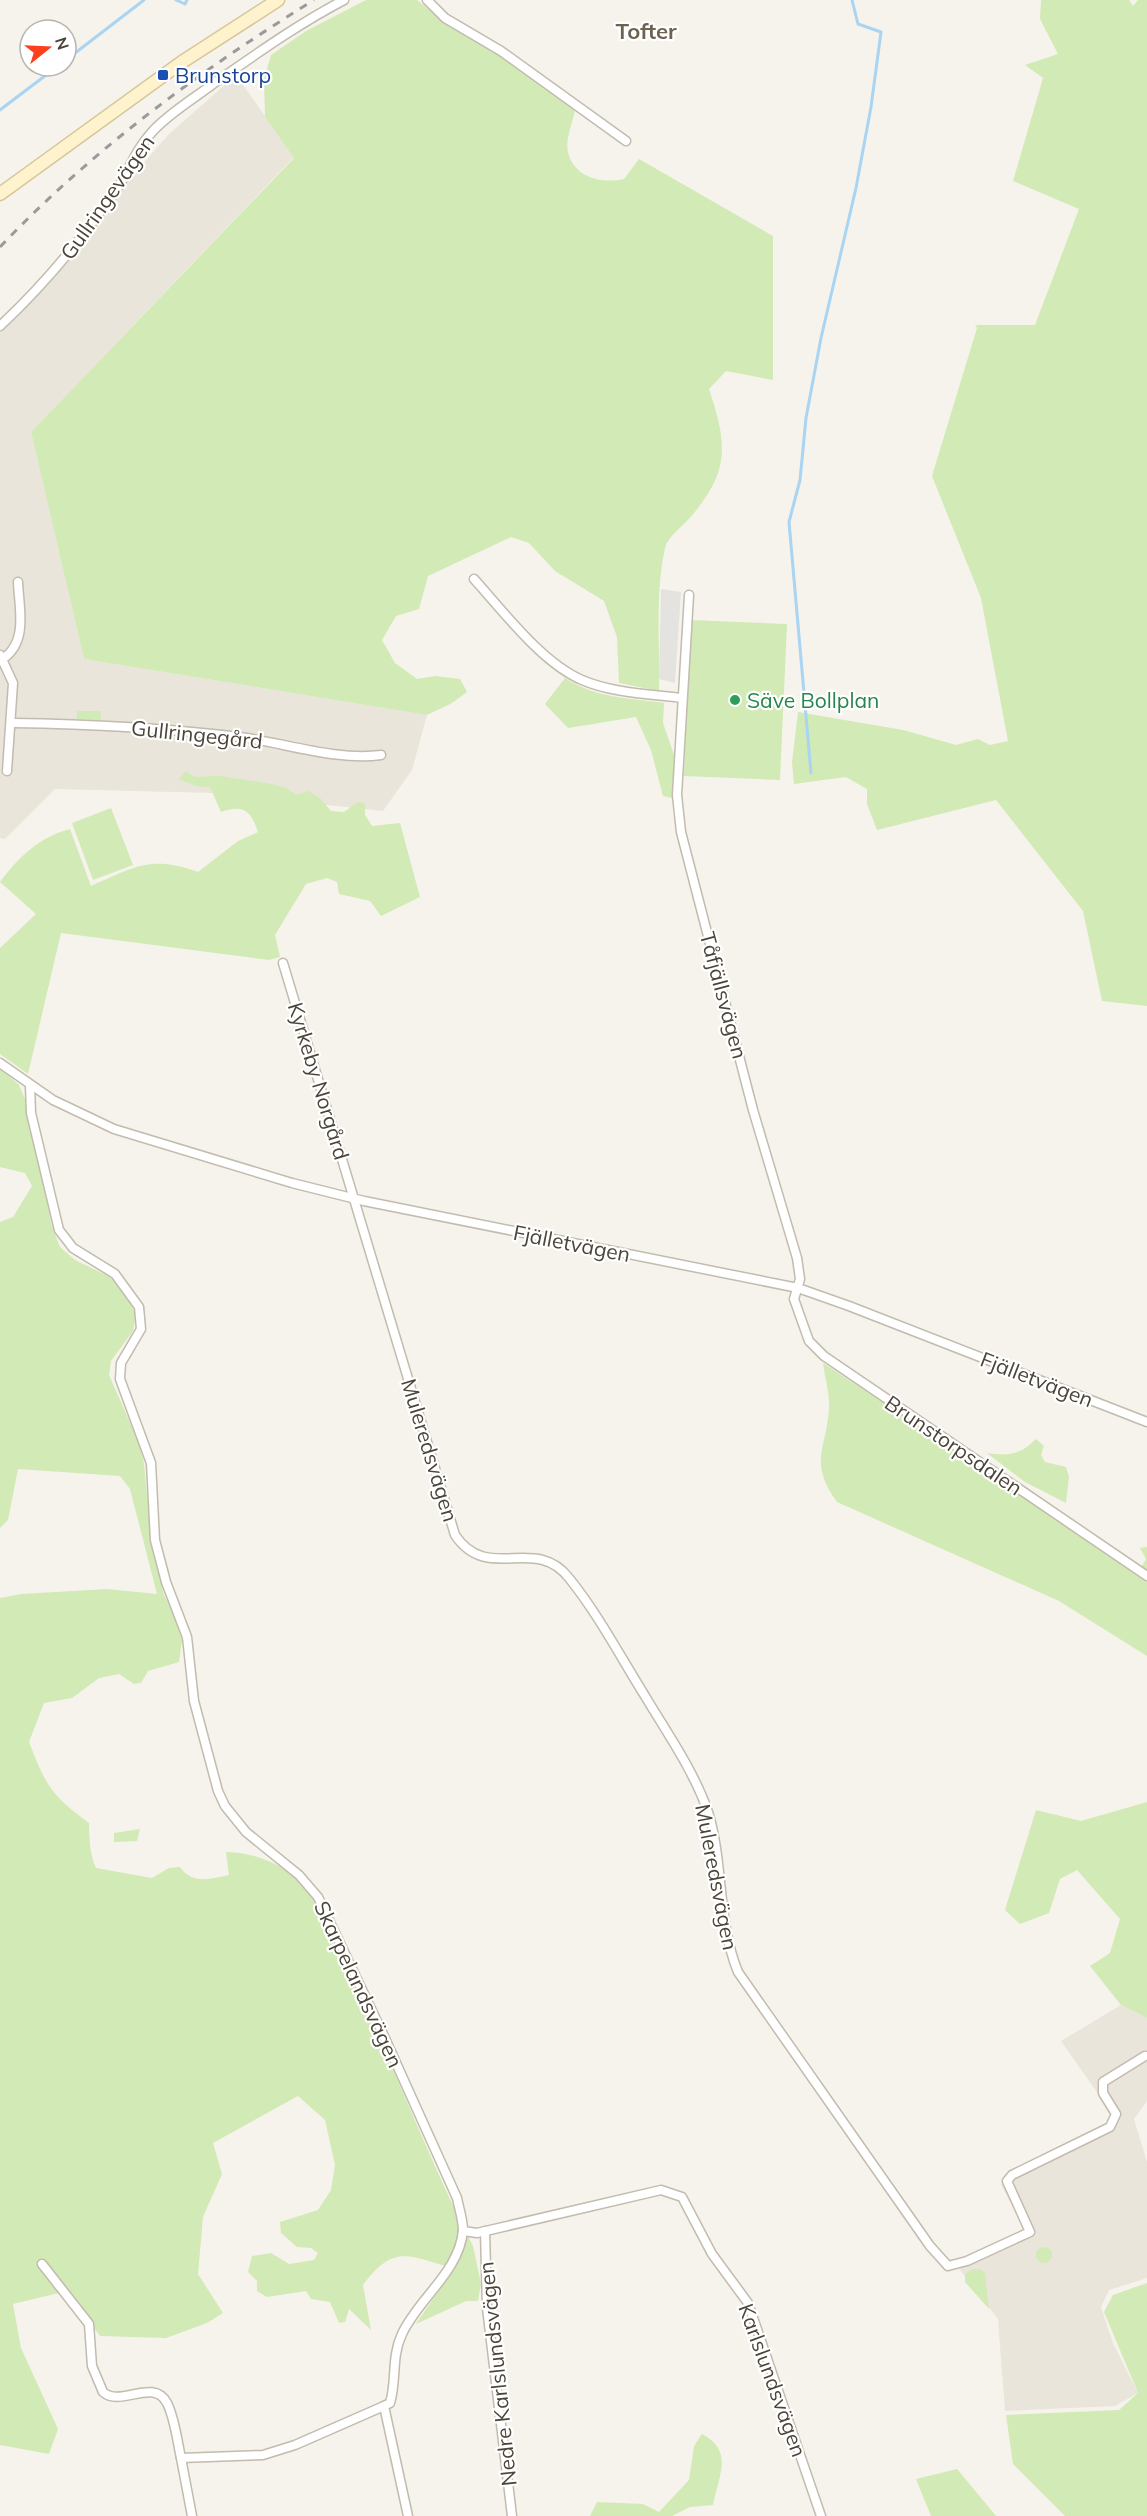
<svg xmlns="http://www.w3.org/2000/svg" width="1147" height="2516" font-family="Mulish,sans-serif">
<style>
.residential{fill:#eae5da}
.green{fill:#d2eab5}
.parking{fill:#e5e3e0}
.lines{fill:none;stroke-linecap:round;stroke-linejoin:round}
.stream{stroke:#a9d4f2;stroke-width:3}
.street-casing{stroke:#c2bbae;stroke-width:11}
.secondary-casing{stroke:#d6c79b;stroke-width:15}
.street{stroke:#fff;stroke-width:8}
.secondary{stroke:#fff3cd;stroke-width:12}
.rail{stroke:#9a9a9a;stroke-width:3;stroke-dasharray:8 8;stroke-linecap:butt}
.transit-dot{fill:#1a4fb4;stroke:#fff;stroke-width:2}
.leisure-dot{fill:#2e9e5b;stroke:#fff;stroke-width:2}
.labels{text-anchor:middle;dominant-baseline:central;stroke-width:4.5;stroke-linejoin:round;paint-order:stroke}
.transit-label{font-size:21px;fill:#164399;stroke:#fff;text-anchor:start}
.street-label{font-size:21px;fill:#4b4439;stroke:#fff}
.leisure-label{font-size:21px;fill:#27864d;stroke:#fff;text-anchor:start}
.neighbourhood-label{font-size:22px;font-weight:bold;fill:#6e6250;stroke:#fff}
</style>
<rect width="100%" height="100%" fill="#f6f3ec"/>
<!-- residential -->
<g class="residential">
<path d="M236,75L294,157L31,432L84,659L427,715L412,770L383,811L214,793L55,789L5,839L0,838V327L169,134Z"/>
<path d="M1121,2005L1147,2018V2101L1134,2119L1147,2162V2278L1109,2290L1101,2307L1113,2343L1138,2393L1115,2406L1005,2411L998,2319L954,2262L1024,2233V2228L1001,2185L1008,2173L1108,2124L1111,2116L1108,2108L1061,2041Z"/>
</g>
<!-- green -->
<g class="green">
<path d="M366,0H417L440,19L497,54L575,110C573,121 565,140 568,152C574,178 602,184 624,179L639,159L773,236V380L726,371L709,389C728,446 730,472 688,520C681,527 667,538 665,548C655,593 660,645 659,691L619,683L617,637L604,601L555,571L529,543L511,537L428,576L419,609L396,616L382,640L395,663L417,679L435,676L460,679L467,692L452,703L427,715L84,659L31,432L294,158L265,117L264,80L271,55L306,31Z"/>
<path d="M1041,0H1129L1133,6L1138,0H1147V1006L1102,1001L1083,911L996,800L877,830L867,804V789L846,777L794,784L792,762L798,712L903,730L956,745L978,739L990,745L1008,741L981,598L932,476L977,328L975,325H1035L1079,209L1013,181L1043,78L1025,65L1058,54L1040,19Z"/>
<path d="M690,620L787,624L780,780L684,776Z"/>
<path d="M565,678C595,698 629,698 664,703L663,723L674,755L672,798L663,796L651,750L636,717L568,728L545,704Z"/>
<path d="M77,711H101V720L77,719Z"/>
<path d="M186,771L195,777L219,776L272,784L286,788L297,795L308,791L320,798L331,811L344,812L358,802L365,803V815L372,826L400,823L420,897L381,916L370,901L339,894L337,882L327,878L306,884L275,935L280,957L269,960L61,933L28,1074L0,1054V948L36,914L0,882C19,857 39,837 70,829L91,886C135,867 150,855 198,872L238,841L258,832C251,811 244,804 221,812L210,787L196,786L179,779Z"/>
<path d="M111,808L133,865L93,880L72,823Z"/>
<path d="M0,1068L19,1085L25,1099L52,1226L60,1247L75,1260L108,1276L120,1286L136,1314L133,1331L111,1361L109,1375L139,1443L144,1463L151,1542L164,1595L173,1612L182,1640L179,1662L148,1671L141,1683L134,1684L119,1674L99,1678L72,1698L44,1703L29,1742C46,1786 51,1795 89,1823C89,1839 90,1855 96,1868L152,1878L169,1868L180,1867C193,1885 210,1879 229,1875L226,1852C257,1853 284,1864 306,1888C322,1905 325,1928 336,1948C387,2045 423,2149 473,2246L481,2284L478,2301H466L416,2324L454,2268C409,2257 395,2242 363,2285L371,2330L349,2309L345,2322L339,2323L330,2302L311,2299L306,2291L267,2297L257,2291V2281L248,2272L252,2256L271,2253L289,2264L314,2260L318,2253L311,2248L297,2247L281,2233L280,2222L318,2210L331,2190L335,2165L325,2120L298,2096L213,2143L222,2174L203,2217L198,2274L223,2313L207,2323L166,2338L100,2336L67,2291L13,2304L21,2348L58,2429L49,2454L0,2445V1598L21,1594L107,1589L157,1594L130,1489L120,1476L18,1469L8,1520L0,1528V1222L13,1217L32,1186L25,1173L0,1167Z"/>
<path d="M823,1363L1067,1523L1137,1575L1146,1559L1140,1548L1147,1547V1656L1059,1601L837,1502C809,1462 825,1453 829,1410C830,1395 825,1378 823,1363Z"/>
<path d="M1036,1439L1044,1446L1041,1455L1045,1462L1066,1467L1069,1477L1066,1503L1025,1482L987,1453C1009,1456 1020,1455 1036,1439Z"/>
<path d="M1147,1802V2018L1121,2005L1090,1966L1110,1953L1120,1919L1077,1870L1060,1879L1049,1913L1020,1924L1005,1910L1036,1810L1081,1821Z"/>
<path d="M140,1829L137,1841L114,1842V1833Z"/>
<circle cx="1044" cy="2255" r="8"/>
<path d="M973,2269H980L985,2273L989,2309L965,2282V2274Z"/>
<path d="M1147,2283V2516H1065L1013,2464L1006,2415L1119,2410L1138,2393L1104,2312L1113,2295Z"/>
<path d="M702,2434C734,2451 719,2475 713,2505L690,2507L672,2516H590L597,2502L643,2504L659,2512L689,2480L694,2446Z"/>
<path d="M957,2469L996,2516H931L916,2479Z"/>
</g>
<!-- parking -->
<path class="parking" d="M661,589L681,592L675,683L659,679Z"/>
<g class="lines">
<!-- stream -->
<g class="stream">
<path d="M176,0L185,4L187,0"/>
<path d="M66,60L144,0"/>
<path d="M0,110L58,66"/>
<path d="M811,773L789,522L800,480L806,418L821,338L856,188L871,107L881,32L858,24L852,0"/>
</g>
<defs>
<g id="street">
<path d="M427,0L445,18L501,51L626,141"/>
<path d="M0,326C44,285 82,239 116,190C130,170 133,153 152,132C168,114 193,99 213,84C255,55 298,24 344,0"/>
<path d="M474,579C503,611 542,663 582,680C612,693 650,694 682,698"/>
<path d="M689,595L677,795L681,832L753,1110L797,1258L800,1279L794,1299L809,1341L824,1356L1147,1576"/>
<path d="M0,655L13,683L7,771"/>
<path d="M4,658C28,641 19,608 18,582"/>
<path d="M12,723C88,724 164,728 240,737C285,743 337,761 381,755"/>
<path d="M283,963L455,1535C488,1584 535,1534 569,1578C598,1614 620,1656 645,1696C667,1733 694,1771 708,1812C724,1863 717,1921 738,1972L930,2246L948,2266L967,2261L1030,2232L1007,2181L1012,2175L1110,2127L1116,2114L1103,2093V2082L1145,2056"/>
<path d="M0,1063L53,1100L114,1129L292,1183L364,1201L798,1288L849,1306L1147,1422"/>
<path d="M30,1086L31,1113L59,1230L73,1248L115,1274L139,1307L141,1329L121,1363L120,1379L151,1463L155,1540L166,1582L187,1637L194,1701L218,1791L225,1806L246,1832L299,1875L318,1897L383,2034L457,2198C459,2208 463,2220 463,2230C460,2271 418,2299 402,2334C391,2357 397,2380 390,2403L384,2406L408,2516"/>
<path d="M463,2231L477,2233L661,2190L682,2197L712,2254L748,2303L821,2516"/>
<path d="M485,2231L487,2308L512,2516"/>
<path d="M42,2264L89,2324L92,2366L103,2392C121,2408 153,2377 167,2403C175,2419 177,2440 181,2458L263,2455L295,2445L384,2406"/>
<path d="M181,2458L192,2516"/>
</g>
<path id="secondary" d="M0,194L182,62L278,0"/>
</defs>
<!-- street casing -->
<use href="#street" class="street-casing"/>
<!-- secondary casing -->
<use href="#secondary" class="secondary-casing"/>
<!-- street -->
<use href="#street" class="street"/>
<!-- secondary -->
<use href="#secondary" class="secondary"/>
<!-- rail -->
<path class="rail" d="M0,247C92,150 201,70 314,0"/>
</g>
<!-- markers -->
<rect class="transit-dot" x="157" y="69" width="12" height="12" rx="3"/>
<circle class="leisure-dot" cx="735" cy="700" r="6"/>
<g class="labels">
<!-- transit labels -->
<g class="transit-label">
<text x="175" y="75">Brunstorp</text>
</g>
<!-- street labels -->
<g class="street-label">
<text transform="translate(107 197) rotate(-55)">Gullringevägen</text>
<text transform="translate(197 734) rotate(6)">Gullringegård</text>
<text transform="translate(724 995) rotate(75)">Tåfjällsvägen</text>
<text transform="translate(319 1081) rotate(73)">Kyrkeby Norgård</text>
<text transform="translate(572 1243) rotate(11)">Fjälletvägen</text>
<text transform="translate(1037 1379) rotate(21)">Fjälletvägen</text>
<text transform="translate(954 1445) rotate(34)">Brunstorpsdalen</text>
<text transform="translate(430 1450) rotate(73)">Muleredsvägen</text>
<text transform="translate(717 1877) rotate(79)">Muleredsvägen</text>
<text transform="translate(359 1984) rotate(65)">Skarpelandsvägen</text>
<text transform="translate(497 2374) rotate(-96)">Nedre Karlslundsvägen</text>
<text transform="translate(773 2380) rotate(70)">Karlslundsvägen</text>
</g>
<!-- leisure labels -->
<g class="leisure-label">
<text x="747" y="700">Säve Bollplan</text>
</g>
<!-- neighbourhood labels -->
<g class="neighbourhood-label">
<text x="646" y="31">Tofter</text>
</g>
</g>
<!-- north arrow -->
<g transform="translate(48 48) rotate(72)"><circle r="28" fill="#ffffff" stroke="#b7b4b0" stroke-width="1.5"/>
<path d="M0-4.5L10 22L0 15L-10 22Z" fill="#fc3f1d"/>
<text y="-9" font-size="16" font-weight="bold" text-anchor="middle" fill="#4b4439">N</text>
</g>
</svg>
